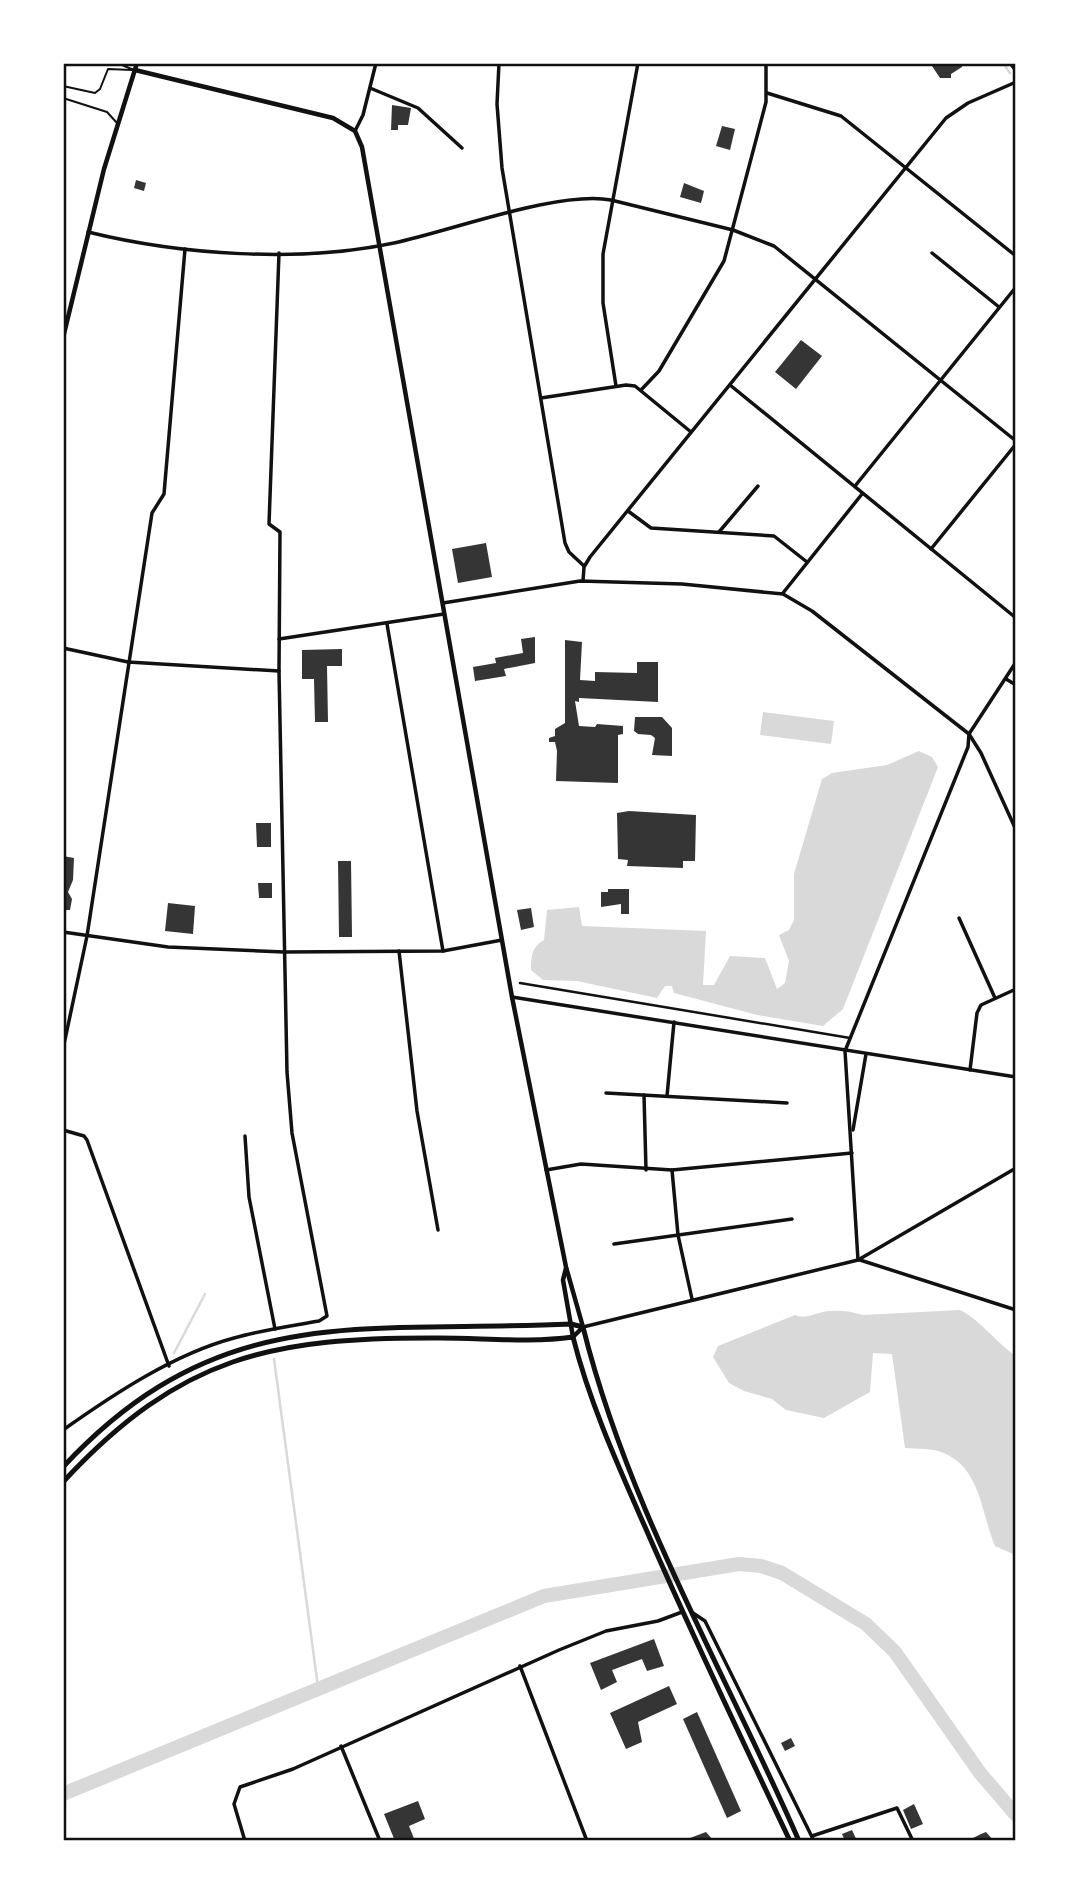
<svg xmlns="http://www.w3.org/2000/svg" width="1079" height="1904" font-family="'Alegreya Sans',sans-serif">
<style>
.water{fill:#d9d9d9}
.lines{fill:none;stroke-linecap:round;stroke-linejoin:round}
.stream{stroke:#d9d9d9;stroke-width:2.5}
.river{stroke:#d9d9d9;stroke-width:14}
.building{fill:#353535}
.service{stroke:#111;stroke-width:2}
.pedestrian{stroke:#111;stroke-width:2.5}
.minor{stroke:#111;stroke-width:3.5}
.tertiary{stroke:#111;stroke-width:4.5}
.secondary{stroke:#111;stroke-width:5}
.neatline{fill:none;stroke:#111;stroke-width:2.5}
</style>
<rect width="100%" height="100%" fill="#fff"/>
<!-- water -->
<g class="water">
<path d="M763,712L834,721L831,744L760,735Z"/>
<path d="M919,751L932,757L938,767L843,1009L823,1026L757,1015L674,993L672,986H665L657,998L577,981L543,980L531,970C531,957 532,946 544,940L547,910L579,907L582,926L706,931L703,985H714L730,956L765,958L777,989L785,983L789,961L779,935L789,930L794,920V874L822,779L832,773L887,765Z"/>
<path d="M960,1310C983,1322 995,1342 1016,1356V1552L1013,1554L995,1546C981,1513 981,1469 944,1453C933,1448 917,1449 905,1448L892,1354L873,1353L870,1392L824,1418L786,1410L772,1399L744,1391L729,1383L713,1357L718,1346L795,1315C806,1320 817,1312 829,1311C841,1310 851,1311 863,1315Z"/>
</g>
<g class="lines">
<!-- stream -->
<g class="stream">
<path d="M1003,63L1010,73"/>
<path d="M174,1353L205,1294"/>
<path d="M274,1359L318,1687"/>
<path d="M1010,1809L1016,1806"/>
</g>
<!-- river -->
<path class="river" d="M63,1794L544,1596L739,1564L761,1566L782,1573L866,1624L895,1652L980,1773L1016,1815"/>
</g>
<!-- building -->
<g class="building">
<path d="M930,63H962V67L951,74V78H940Z"/>
<path d="M392,105L411,108L408,125H398V130H391Z"/>
<path d="M722,126L735,129L730,150L716,146Z"/>
<path d="M136,180L146,183L144,191L134,188Z"/>
<path d="M684,183L704,191L701,203L680,197Z"/>
<path d="M801,340L822,356L796,389L775,372Z"/>
<path d="M486,543L492,577L458,583L452,549Z"/>
<path d="M535,637V663L504,669L506,676L475,681L473,667L496,663L495,658L523,653L521,639Z"/>
<path d="M565,640L582,642L580,680L595,681V672L637,673V662H658V702L579,698V702L575,701L579,726L595,727L597,724L623,726V734L618,735V783L556,781L557,751L555,742H549V738L555,736V729L565,723Z"/>
<path d="M342,649V666H327L328,722H315L314,679H302V650Z"/>
<path d="M635,717H662L672,728V756L652,755L655,738L651,735L638,734L634,731Z"/>
<path d="M629,811L696,815L695,861H683V868L627,866L628,860L618,859L617,813Z"/>
<path d="M256,823H271V847H257Z"/>
<path d="M63,856L74,858L73,880L68,892L72,899L70,910H63Z"/>
<path d="M338,861H351L352,937H339Z"/>
<path d="M258,883H272V898H259Z"/>
<path d="M608,889H629V914H621V904L601,907V892H608Z"/>
<path d="M168,903L195,906L193,934L165,931Z"/>
<path d="M531,908L534,927L521,930L517,910Z"/>
<path d="M654,1639L664,1666L647,1671L642,1659L612,1670L617,1682L601,1690L590,1663Z"/>
<path d="M669,1686L677,1704L638,1722L642,1742L626,1749L610,1713Z"/>
<path d="M697,1712L741,1811L727,1818L683,1719Z"/>
<path d="M791,1738L795,1746L785,1751L781,1743Z"/>
<path d="M418,1801L425,1819L409,1826L415,1841H395L384,1814Z"/>
<path d="M914,1804L923,1824L911,1829L903,1810Z"/>
<path d="M852,1830L857,1841H845L842,1834Z"/>
<path d="M706,1832L713,1840L691,1841L690,1838Z"/>
<path d="M986,1832L994,1841H967L981,1834Z"/>
</g>
<g class="lines">
<!-- service -->
<g class="service">
<path d="M117,63L134,70"/>
<path d="M63,86L95,93L100,89L108,69L132,70"/>
<path d="M63,98L107,112L117,123"/>
</g>
<!-- pedestrian -->
<path class="pedestrian" d="M520,983L850,1038"/>
<!-- minor -->
<g class="minor">
<path d="M499,63L497,104L502,168L565,543L569,552L584,566"/>
<path d="M1010,63L1016,71"/>
<path d="M370,88L418,108L462,148"/>
<path d="M767,93L841,116L1016,256"/>
<path d="M355,131L363,115L376,63"/>
<path d="M88,232C181,255 300,263 394,243C451,231 559,190 611,200L733,230L774,246L1016,441"/>
<path d="M932,253L999,307"/>
<path d="M730,385L1016,618"/>
<path d="M616,386L603,303V254L638,63"/>
<path d="M641,390L659,371L724,261L766,102V63"/>
<path d="M541,398L626,385L635,386L691,432"/>
<path d="M855,486L1016,287"/>
<path d="M628,511L651,528L774,536L807,562"/>
<path d="M719,532L758,486"/>
<path d="M931,549L1016,444"/>
<path d="M583,581L584,567L590,557L946,118L968,103L1016,82"/>
<path d="M783,593L862,494"/>
<path d="M443,603L580,581L682,584L783,594L812,611L969,734L981,753L1016,830"/>
<path d="M387,624L443,951"/>
<path d="M279,639L444,614"/>
<path d="M63,648L128,662L279,671L280,532L269,524L279,253"/>
<path d="M1006,679L1016,685"/>
<path d="M959,918L995,998"/>
<path d="M63,932L168,947L284,952L443,951L502,940"/>
<path d="M399,951L417,1111L438,1230"/>
<path d="M512,997L1016,1077"/>
<path d="M63,1049L87,936L152,513L164,494L185,249"/>
<path d="M970,1070L977,1013L981,1005L1016,989"/>
<path d="M606,1093L787,1103"/>
<path d="M644,1095L646,1170"/>
<path d="M667,1096L674,1022"/>
<path d="M63,1130L84,1136L87,1140L169,1366"/>
<path d="M853,1130L866,1054"/>
<path d="M245,1136L249,1197L275,1329"/>
<path d="M546,1170L581,1164L672,1170L852,1153"/>
<path d="M672,1170L678,1235L692,1299"/>
<path d="M614,1244L792,1219"/>
<path d="M858,1260L845,1051L968,747L969,734L1016,662"/>
<path d="M860,1260L1016,1310"/>
<path d="M583,1327L858,1260L1016,1168"/>
<path d="M63,1430C114,1394 174,1354 234,1338C262,1330 291,1326 319,1321L327,1316L292,1133L287,1072L279,671"/>
<path d="M693,1613L705,1621L814,1841"/>
<path d="M520,1666L587,1841"/>
<path d="M341,1746L380,1841"/>
<path d="M812,1836L897,1808L913,1841"/>
<path d="M245,1841L234,1804L240,1787L293,1769L559,1650L606,1631L658,1621L682,1612"/>
</g>
<!-- tertiary -->
<g class="tertiary">
<path d="M135,70L333,118L355,131L362,147L512,997L566,1267L583,1327L573,1337"/>
<path d="M63,338L104,169L137,63"/>
<path d="M566,1268L563,1280L573,1337"/>
</g>
<!-- secondary -->
<g class="secondary">
<path d="M63,1467C220,1298 365,1334 571,1324L583,1327C628,1508 725,1671 799,1841"/>
<path d="M63,1482C181,1355 272,1337 440,1338C484,1338 530,1343 573,1337C590,1405 621,1472 649,1536C694,1639 742,1740 790,1841"/>
</g>
</g>
<!-- border -->
<rect width="1079" height="1904" fill="none" stroke="#ffffff" stroke-width="130"/>
<rect x="65" y="65" width="949" height="1774" class="neatline"/>
</svg>
